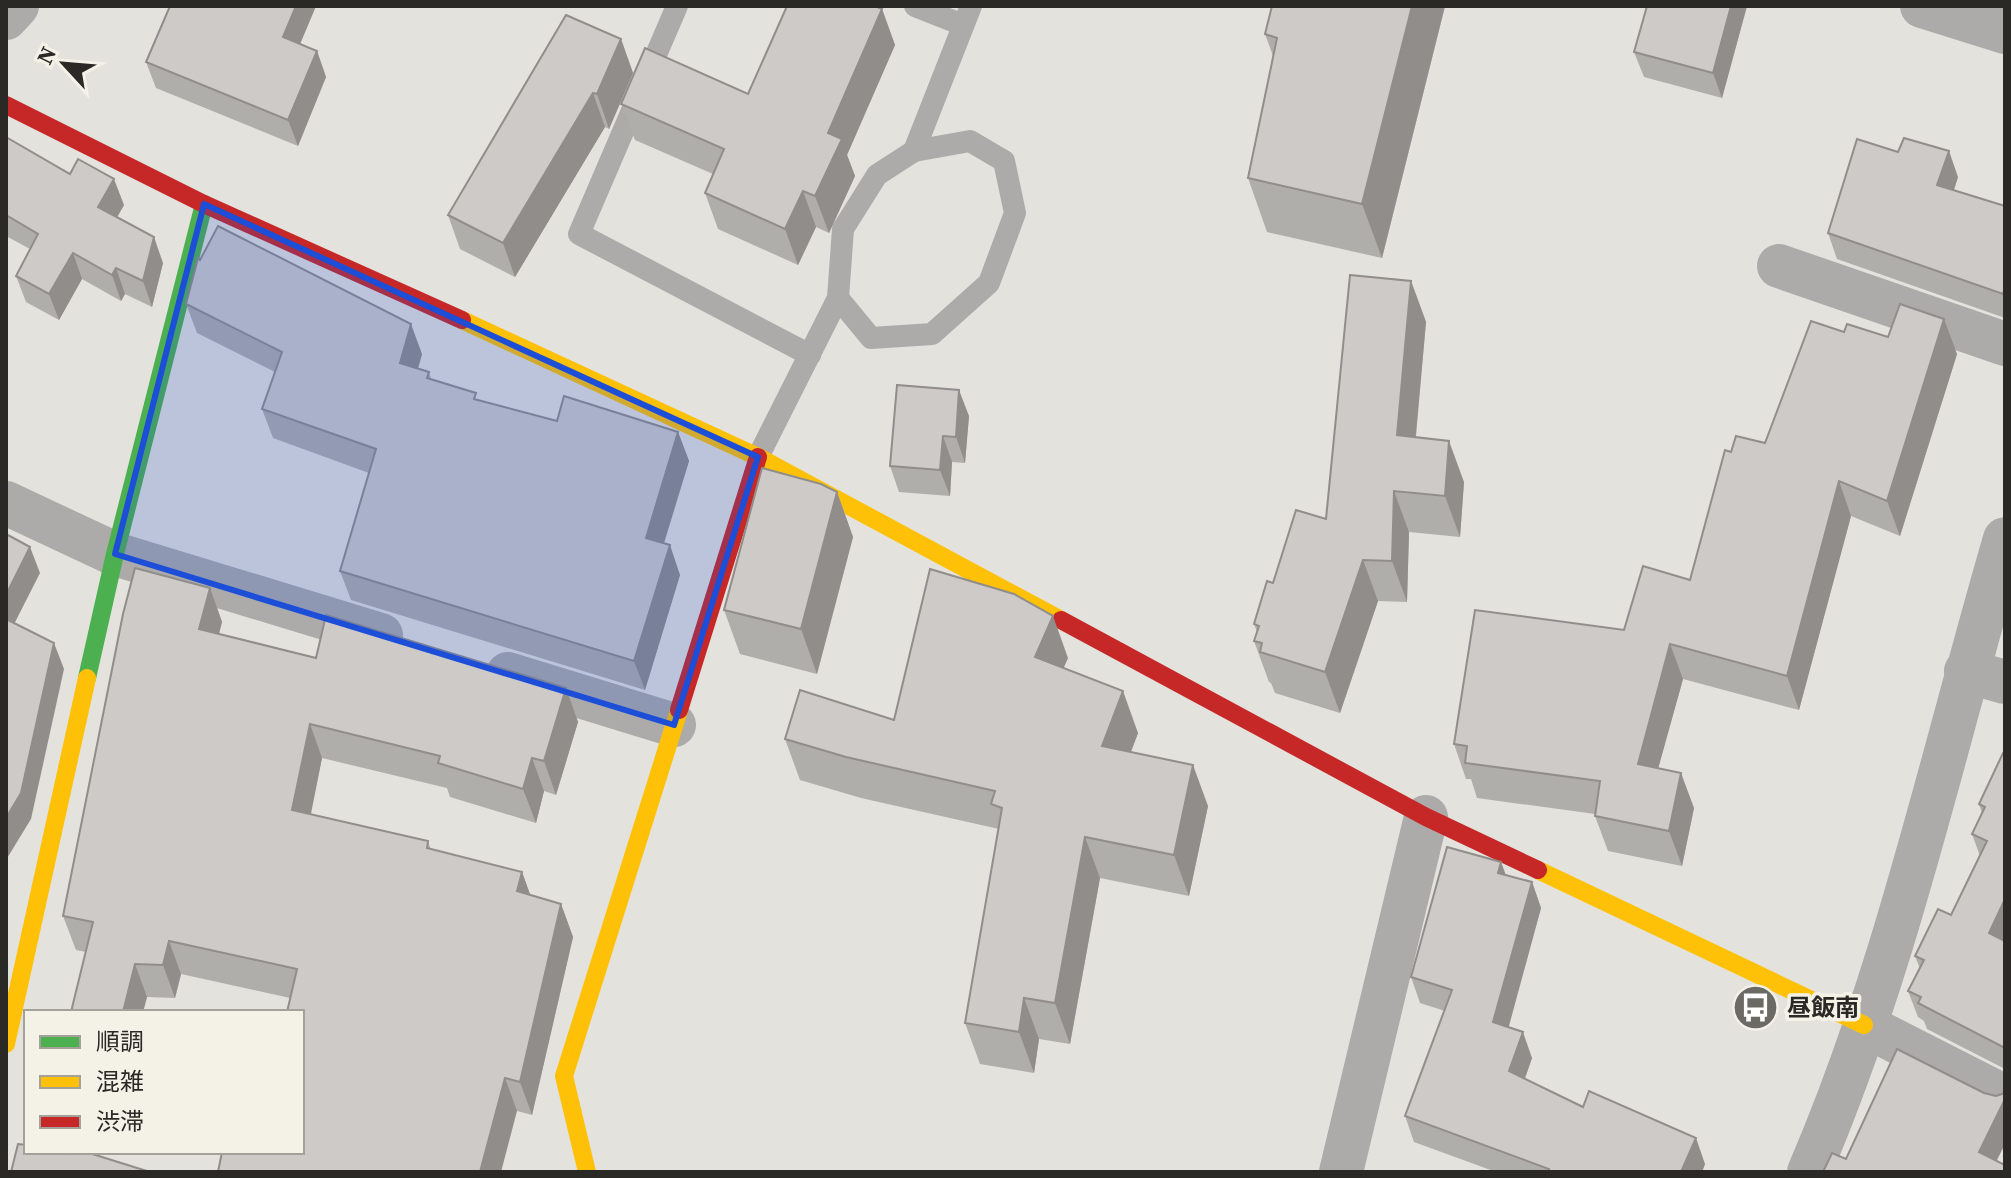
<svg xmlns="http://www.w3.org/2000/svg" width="2011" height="1178" font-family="'Source Serif 4','Noto Sans JP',serif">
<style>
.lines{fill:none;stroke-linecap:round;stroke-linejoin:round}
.lane{stroke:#acabaa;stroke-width:22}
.street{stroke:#acabaa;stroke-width:44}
.fast{stroke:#4caf50;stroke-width:18}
.slow{stroke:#ffc107;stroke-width:18}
.jam{stroke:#c62828;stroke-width:18}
.wall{fill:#b0aeab}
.shaded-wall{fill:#908d8b}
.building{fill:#cdcac7;stroke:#908d8b;stroke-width:2}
.marked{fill:#1d4ed8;fill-opacity:0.2;stroke:#1d4ed8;stroke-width:6;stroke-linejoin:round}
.labels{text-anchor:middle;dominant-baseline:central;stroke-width:7;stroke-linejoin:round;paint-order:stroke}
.poi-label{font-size:24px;font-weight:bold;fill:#2a2925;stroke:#f4f1e7;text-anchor:start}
</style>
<rect width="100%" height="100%" fill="#e3e2dd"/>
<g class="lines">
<!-- lane -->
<g class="lane">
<path d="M677,6L579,234L810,355"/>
<path d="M915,6L963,25"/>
<path d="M838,298L871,338L932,334L989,283L1015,213L1004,161L970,141L914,151"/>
<path d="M758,457L838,298L843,229L877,175L914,151L971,6"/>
</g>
<!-- street -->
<g class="street">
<path d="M1922,6L2005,32"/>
<path d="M6,18L17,6"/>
<path d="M1779,266L2005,344"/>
<path d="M6,503L115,554L381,635"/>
<path d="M1966,671L2005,682"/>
<path d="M508,674L674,725"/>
<path d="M1864,1025L2005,1097"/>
<path d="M1341,1172L1426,817"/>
<path d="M1809,1172C1896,970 1943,751 2005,539"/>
</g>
<!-- fast -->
<path class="fast" d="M87,678L115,554L204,204"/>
<!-- slow -->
<g class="slow">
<path d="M462,320L758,457L1061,620"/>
<path d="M1538,870L1864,1025"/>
<path d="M6,1044L87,678"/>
<path d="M587,1172L564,1076L679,710"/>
</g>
<!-- jam -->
<g class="jam">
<path d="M6,105L204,204L462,320"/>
<path d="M1061,620L1426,817L1538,870"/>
<path d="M679,710L758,457"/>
</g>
</g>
<!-- wall -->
<g class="wall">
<path d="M170,6H316L300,44L317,51L326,77L298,146L156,88L146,62Z"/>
<path d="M1272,6H1445L1382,258L1267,232L1248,178L1273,56L1265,34Z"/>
<path d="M1747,6L1722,98L1644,77L1634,52Z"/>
<path d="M882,9L895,45L847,155L855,176L829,233L816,227L798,265L718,229L705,193L713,174L635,140L621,104L748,94Z"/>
<path d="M621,39L633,73L609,129L605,127L515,277L460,249L448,215Z"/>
<path d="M6,137L124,205L117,217L163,263L152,307L125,294L121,301L82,279L59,320L26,302L16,276L30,249L6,236Z"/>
<path d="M1958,177L1954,190L2005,206V318L1837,259L1828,233Z"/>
<path d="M1411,281L1426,322L1416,437L1464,482L1460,537L1409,532L1407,602L1378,601L1340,713L1275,693L1271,683L1269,682L1254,641L1257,632L1254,624L1273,583L1326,519Z"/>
<path d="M186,304L422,354L418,369L429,372L431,379L479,401L557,421L678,432L689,461L664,544L680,575L645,690L351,600L340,571L369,473L273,438L262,409L275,372L197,333Z"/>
<path d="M1844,332L1957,354L1900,536L1851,516L1799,710L1683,679L1658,768L1694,808L1682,866L1608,851L1595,816V814L1477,798L1471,779H1466L1454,744L1624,630L1690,580L1731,452L1765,443Z"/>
<path d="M969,416L965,463L952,462L950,496L899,492L890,466Z"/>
<path d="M837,492L853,537L817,674L740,654L724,610Z"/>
<path d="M210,588L222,622L219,634L316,658L566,688L578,722L556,795L544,791L536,823L450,797L447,788L322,758L310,814L428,841L431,850L522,872L530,895L561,904L573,937L532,1115L517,1111L302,1152L290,998L181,974L175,998L147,997L143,1012H71L86,952L76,950L63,916Z"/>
<path d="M1068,658L1063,668L1138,733L1131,752L1208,806L1189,896L1100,878L1070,1044L1039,1039L1034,1073L980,1064L965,1023L999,829L861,798L800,780L785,739L894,720Z"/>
<path d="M2005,754V1069L1927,1029L1924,1021L1918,1017L1908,991L1920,969L1915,956L1951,915L1980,856L1972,834L1982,813L1979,804Z"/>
<path d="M1501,862L1506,875L1532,882L1541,908L1508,1027L1532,1058L1525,1079L1705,1164L1702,1172H1496L1414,1142L1405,1116L1445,1011L1420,1003L1411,977Z"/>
</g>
<!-- shaded-wall -->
<g class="shaded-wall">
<path d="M296,6H316L292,63L283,37Z"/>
<path d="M1412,6H1445L1382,258L1362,204Z"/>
<path d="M1731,6H1747L1722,98L1713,73Z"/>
<path d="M882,9L895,45L847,155L855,176L829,233L815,196L828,133Z"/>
<path d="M621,39L633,73L609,129L597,94Z"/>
<path d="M317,51L326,77L298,146L288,120Z"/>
<path d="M593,93L605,127L515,277L503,243Z"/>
<path d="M1949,151L1958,177L1947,211L1937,185Z"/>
<path d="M114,179L124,205L108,233L98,207Z"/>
<path d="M803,191L816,227L798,265L785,229Z"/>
<path d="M154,237L163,263L152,307L143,281Z"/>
<path d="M73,253L82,279L59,320L49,294Z"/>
<path d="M116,268L125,294L121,301L112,275Z"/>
<path d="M1411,281L1426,322L1412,476L1397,435Z"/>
<path d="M1944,319L1957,354L1900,536L1887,501Z"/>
<path d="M411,324L422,354L411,392L400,363Z"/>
<path d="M959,390L969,416L965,463L956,437Z"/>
<path d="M678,432L689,461L656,568L646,538Z"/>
<path d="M943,436L952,462L950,496L940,470Z"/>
<path d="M1449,441L1464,482L1460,537L1445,496Z"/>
<path d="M1839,481L1851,516L1799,710L1787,676Z"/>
<path d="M1394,491L1409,532L1407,602L1392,561Z"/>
<path d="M837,492L853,537L817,674L801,629Z"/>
<path d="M670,545L680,575L645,690L634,661Z"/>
<path d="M30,547L40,573L6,640V595Z"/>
<path d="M1363,560L1378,601L1340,713L1325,672Z"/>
<path d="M210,588L222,622L211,663L199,629Z"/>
<path d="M1053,616L1068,658L1050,699L1035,657Z"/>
<path d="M54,643L64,669L31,819L6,860V818Z"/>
<path d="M1670,644L1683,679L1650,798L1638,764Z"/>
<path d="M566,688L578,722L556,795L544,761Z"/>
<path d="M1123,691L1138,733L1117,788L1102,746Z"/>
<path d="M310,724L322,758L305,844L292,810Z"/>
<path d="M532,758L544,791L536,823L523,789Z"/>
<path d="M1193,765L1208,806L1189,896L1174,855Z"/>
<path d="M1681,773L1694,808L1682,866L1669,831Z"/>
<path d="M1085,837L1100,878L1070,1044L1055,1003Z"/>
<path d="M1501,862L1510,888L1498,873Z"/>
<path d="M522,872L534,905L517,891Z"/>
<path d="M1532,882L1541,908L1503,1048L1493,1022Z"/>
<path d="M2005,899V945L1989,933Z"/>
<path d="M561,904L573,937L532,1115L520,1082Z"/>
<path d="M169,941L181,974L175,998L163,965Z"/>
<path d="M135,964L147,997L143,1012H123Z"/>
<path d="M1024,998L1039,1039L1034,1073L1019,1032Z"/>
<path d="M1523,1032L1532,1058L1518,1097L1509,1071Z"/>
<path d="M505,1078L517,1111L501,1172H480Z"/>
<path d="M2005,1099V1144L1991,1172L1979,1152Z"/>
<path d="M1696,1138L1705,1164L1702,1172H1681Z"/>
</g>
<!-- building -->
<g class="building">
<path d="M170,6H296L283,37L317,51L288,120L146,62Z"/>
<path d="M787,6H875L882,9L828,133L842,139L815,196L803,191L785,229L705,193L724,149L621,104L645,48L748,94Z"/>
<path d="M1272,6H1412L1362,204L1248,178L1277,38L1265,34Z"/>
<path d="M1647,6H1731L1713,73L1634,52Z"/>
<path d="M566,15L621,39L597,94L593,93L503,243L448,215Z"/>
<path d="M6,137L70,174L78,159L114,179L98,207L154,237L143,281L116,268L112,275L73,253L49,294L16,276L38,234L6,215Z"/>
<path d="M1904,138L1949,151L1937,185L2005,206V288L2003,294L1828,233L1857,139L1898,152Z"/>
<path d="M218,226L411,324L400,363L429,372L427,378L476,393L474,399L557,421L564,396L678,432L646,538L670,545L634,661L340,571L376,449L262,409L282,352L186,304L198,258L200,260Z"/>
<path d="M1350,275L1411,281L1397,435L1449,441L1445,496L1394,491L1392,561L1363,560L1325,672L1260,652L1262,643L1254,641L1259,626L1254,624L1267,581L1273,583L1296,510L1326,519Z"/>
<path d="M1900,304L1944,319L1887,501L1839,481L1787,676L1670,644L1638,764L1681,773L1669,831L1595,816L1600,781L1465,763L1467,746L1454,744L1475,610L1624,630L1643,566L1690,580L1725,450L1731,452L1736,436L1765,443L1811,321L1844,332L1847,324L1888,337Z"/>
<path d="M897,385L959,390L956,437L943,436L940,470L890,466Z"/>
<path d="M762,468L821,484L837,492L801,629L724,610Z"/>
<path d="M6,534L30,547L6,595Z"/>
<path d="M135,568L210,588L199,629L316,658L326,615L566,688L544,761L532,758L523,789L438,763L440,756L310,724L292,810L428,841L427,848L522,872L517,891L561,904L520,1082L505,1078L480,1172H218L222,1152H302V1012H287L297,969L169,941L163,965L135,964L123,1012H71L93,922L63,916L123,614Z"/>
<path d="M930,569L1014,594L1053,616L1035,657L1123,691L1102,746L1193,765L1174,855L1085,837L1055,1003L1024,998L1019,1032L965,1023L1002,808L991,804L995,791L846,757L785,739L800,690L894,720Z"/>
<path d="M6,619L54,643L21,793L6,818Z"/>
<path d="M2003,753L2005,754V899L1989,933L2005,941V1048L1918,1003L1921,997L1908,991L1924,960L1915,956L1938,909L1951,915L1987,841L1972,834L1985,807L1979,804Z"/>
<path d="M1447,847L1501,862L1498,873L1532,882L1493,1022L1523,1032L1509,1071L1583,1107L1589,1091L1696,1138L1681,1172H1548L1549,1169L1405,1116L1452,990L1411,977Z"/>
<path d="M1897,1049L1984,1093L1996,1096L2005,1093V1099L1979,1152L2005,1165V1172H1823L1832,1153L1846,1159Z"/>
<path d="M18,1144L26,1145V1152H57L67,1154L68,1152H86L150,1172H11Z"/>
</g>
<!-- marked area -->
<path class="marked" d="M204,204L758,457L674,725L115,554Z"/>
<!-- icons -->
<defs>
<symbol id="bus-disc" viewBox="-11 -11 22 22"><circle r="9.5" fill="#6b6a65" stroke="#f4f1e7"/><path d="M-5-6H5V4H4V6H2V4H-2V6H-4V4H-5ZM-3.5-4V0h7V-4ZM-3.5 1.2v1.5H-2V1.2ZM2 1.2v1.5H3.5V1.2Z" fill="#fff"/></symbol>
</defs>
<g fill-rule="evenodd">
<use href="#bus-disc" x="1730" y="982" width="51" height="51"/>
</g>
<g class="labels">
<!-- poi labels -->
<g class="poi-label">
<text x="1787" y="1007">昼飯南</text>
</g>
</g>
<!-- border -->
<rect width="2011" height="1178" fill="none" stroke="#2a2925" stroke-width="16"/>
<!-- legend -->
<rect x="24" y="1010" width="280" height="144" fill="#f4f1e7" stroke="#a3a199" stroke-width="2"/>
<rect x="40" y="1036" width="40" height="12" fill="#4caf50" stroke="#a3a199" stroke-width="2"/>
<text x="96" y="1050" font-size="24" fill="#2a2925">順調</text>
<rect x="40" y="1076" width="40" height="12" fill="#ffc107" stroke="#a3a199" stroke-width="2"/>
<text x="96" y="1090" font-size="24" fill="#2a2925">混雑</text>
<rect x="40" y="1116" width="40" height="12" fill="#c62828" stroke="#a3a199" stroke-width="2"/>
<text x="96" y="1130" font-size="24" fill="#2a2925">渋滞</text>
<!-- north arrow -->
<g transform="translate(64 64) rotate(296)" stroke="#f4f1e7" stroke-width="6" paint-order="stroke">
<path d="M0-6L14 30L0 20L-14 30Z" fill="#2a2925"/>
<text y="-12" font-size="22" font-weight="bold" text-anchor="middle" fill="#2a2925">N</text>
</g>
</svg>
